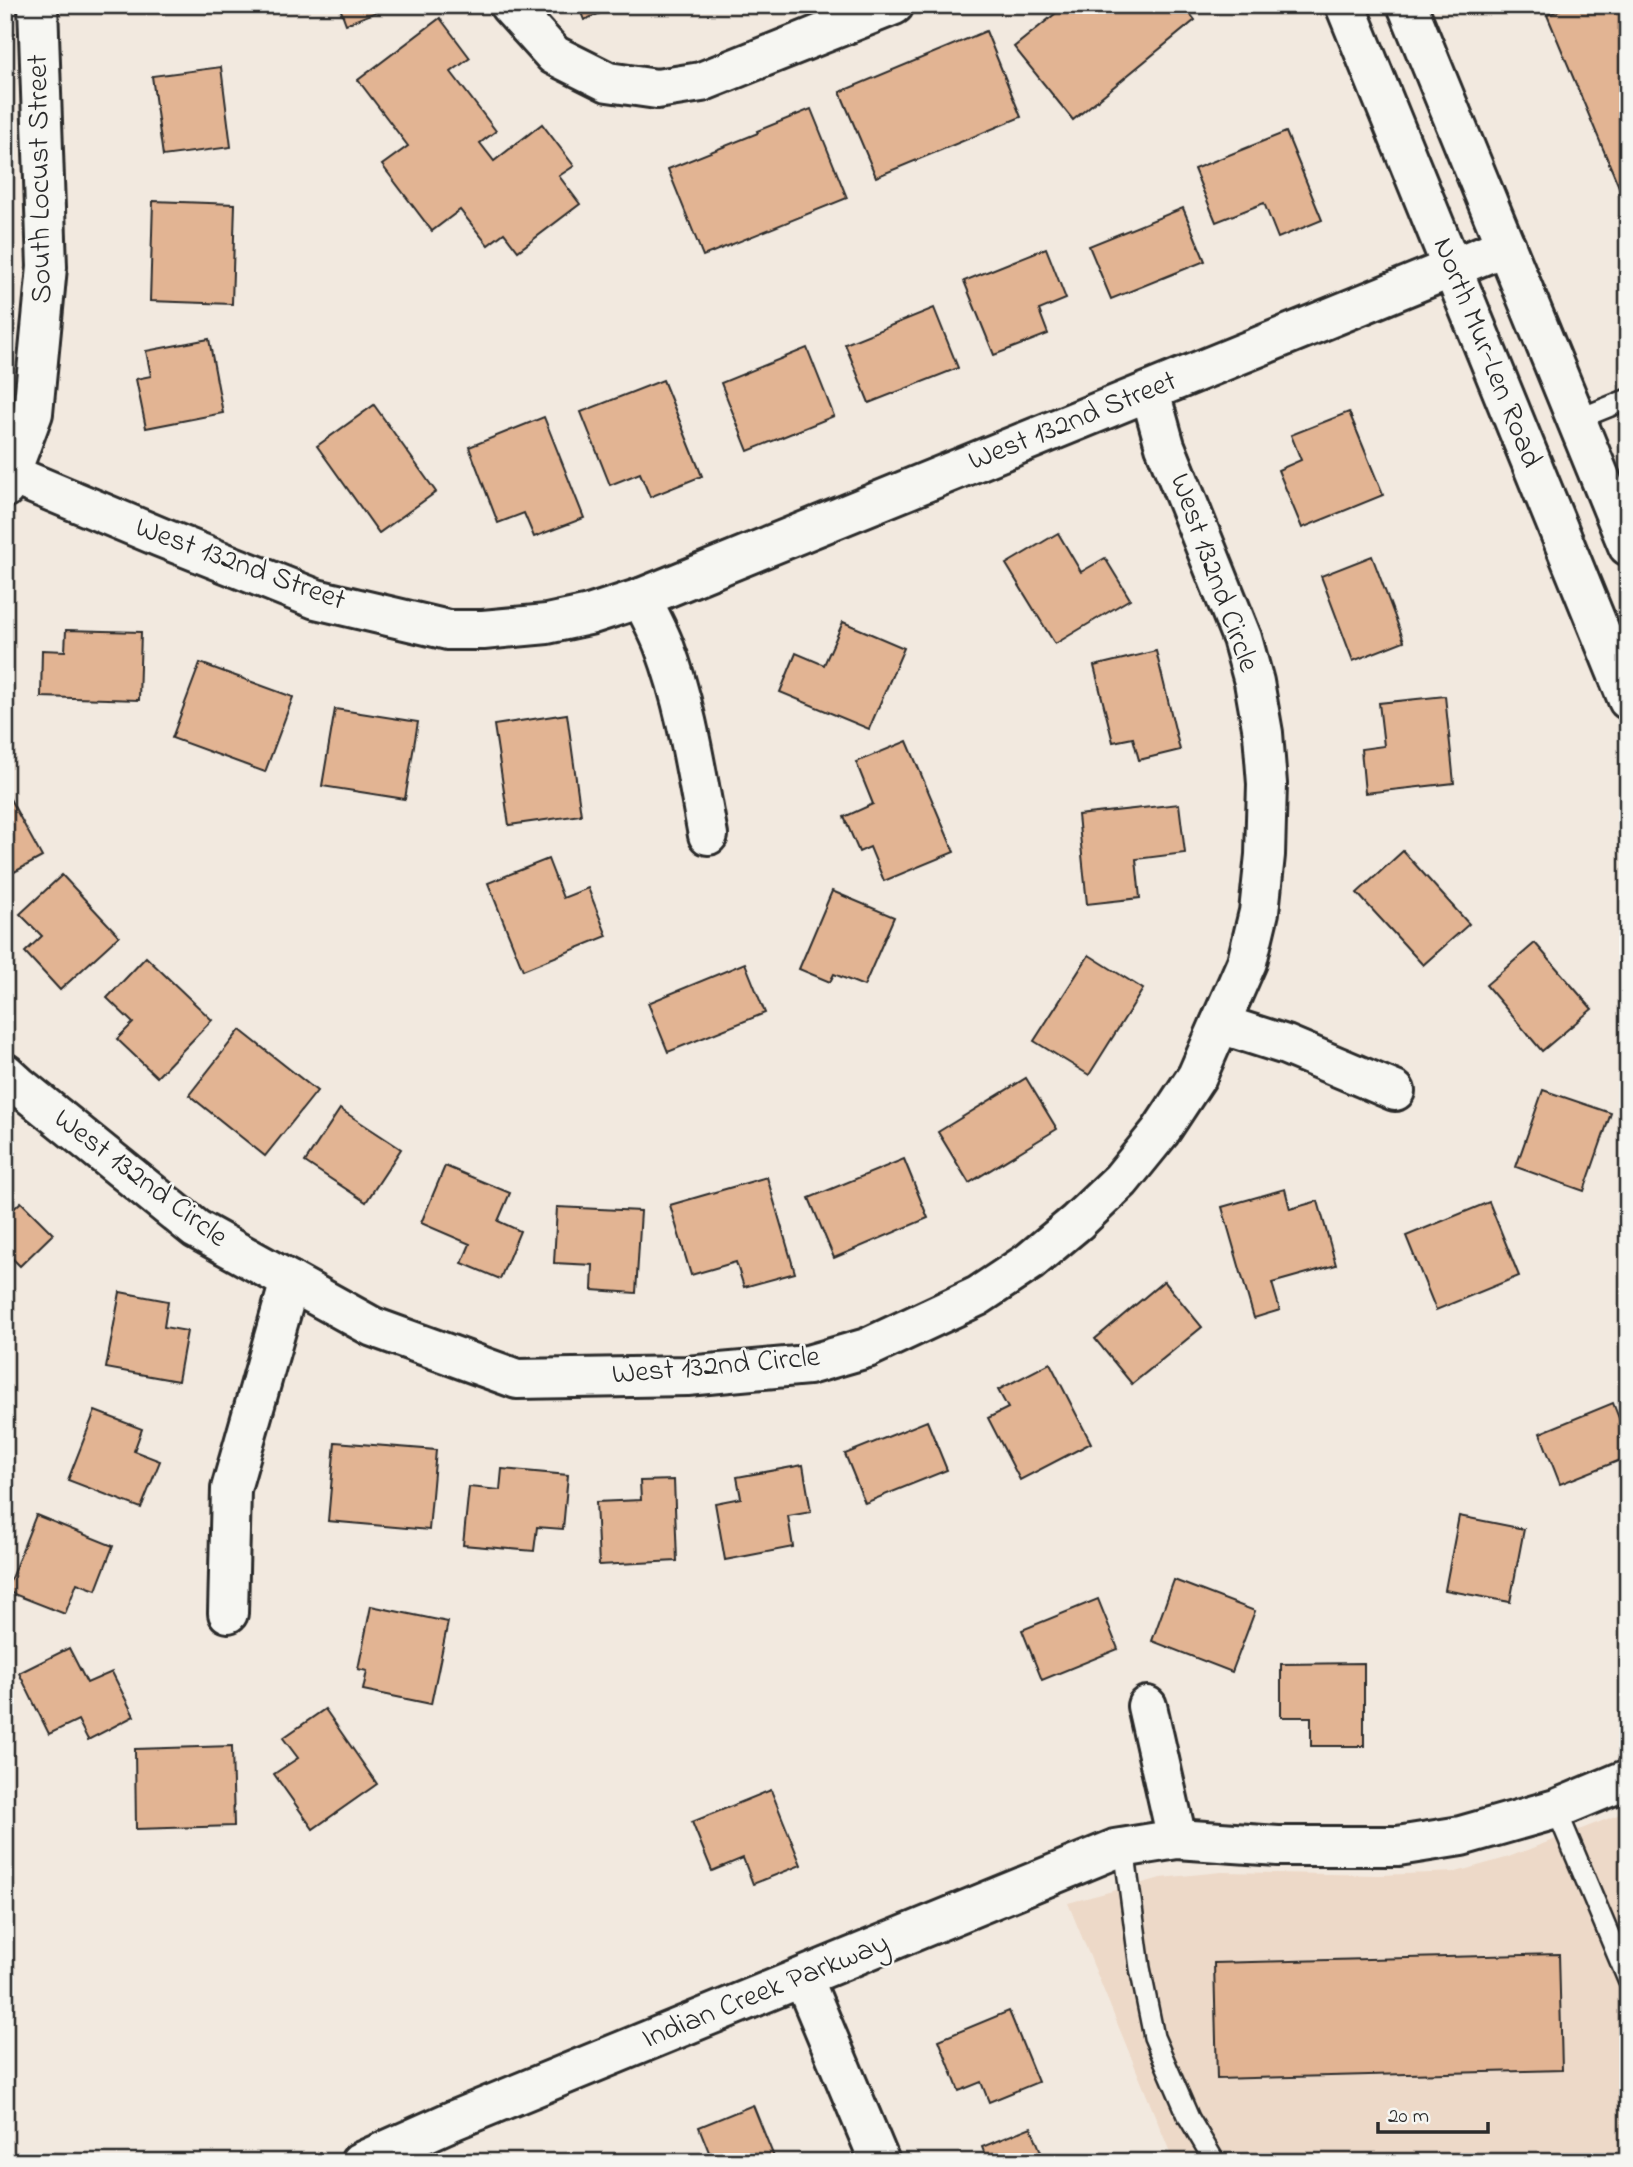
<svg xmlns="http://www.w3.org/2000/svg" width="1633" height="2167" font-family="'Indie Flower',sans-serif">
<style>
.built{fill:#edd9c8}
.building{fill:#e2b493;stroke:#2b2b2b;stroke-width:2}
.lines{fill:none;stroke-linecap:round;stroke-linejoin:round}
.service-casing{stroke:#2b2b2b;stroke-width:24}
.minor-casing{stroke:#2b2b2b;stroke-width:44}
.tertiary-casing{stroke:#2b2b2b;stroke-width:44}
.secondary-casing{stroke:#2b2b2b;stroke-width:44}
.service{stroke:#f6f6f2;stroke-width:19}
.minor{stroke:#f6f6f2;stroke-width:38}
.tertiary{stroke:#f6f6f2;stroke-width:38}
.secondary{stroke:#f6f6f2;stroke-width:38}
.labels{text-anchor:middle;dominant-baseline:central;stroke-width:5;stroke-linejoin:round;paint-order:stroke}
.street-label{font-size:30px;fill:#2b2b2b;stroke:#f6f6f2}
</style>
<rect width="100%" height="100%" fill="#f2e9df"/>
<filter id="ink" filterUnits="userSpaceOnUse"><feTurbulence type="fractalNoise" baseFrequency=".0143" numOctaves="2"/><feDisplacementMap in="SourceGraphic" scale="14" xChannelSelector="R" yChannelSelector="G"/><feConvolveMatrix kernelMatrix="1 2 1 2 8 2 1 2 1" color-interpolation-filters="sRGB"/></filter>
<g filter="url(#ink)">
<!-- built -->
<path class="built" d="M1628,1811V2162H1174L1068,1903L1161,1878L1221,1872L1379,1875L1456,1872L1506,1858Z"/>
<!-- building -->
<g class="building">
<path d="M156,5H209L157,12Z"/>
<path d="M339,5H394L346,24Z"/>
<path d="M578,5H620L584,20Z"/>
<path d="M1066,5H1183L1195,20L1073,120L1014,47Z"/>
<path d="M1571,5H1628V183L1619,187L1547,15Z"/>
<path d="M440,18L470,58L451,72L496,131L480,143L494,161L542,124L574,166L559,176L580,204L518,251L504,233L488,245L460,210L432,231L382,165L408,146L358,80Z"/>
<path d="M986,31L1021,117L876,177L840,92Z"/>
<path d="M221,67L231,147L163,156L152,76Z"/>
<path d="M811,109L847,198L703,256L668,169L758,133L757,131Z"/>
<path d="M1286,132L1322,220L1278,238L1264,203L1216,222L1194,169Z"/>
<path d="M153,201L235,204L232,304L150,301Z"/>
<path d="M1183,208L1205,261L1111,299L1089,246Z"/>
<path d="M1046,248L1066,299L1039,310L1048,334L994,355L964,281Z"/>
<path d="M934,308L958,368L869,403L845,344Z"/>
<path d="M209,339L223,413L146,428L136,379L151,376L146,351Z"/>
<path d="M807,348L834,416L748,451L721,383Z"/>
<path d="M663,380L702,476L650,497L640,473L610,485L581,412Z"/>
<path d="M374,405L436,492L379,533L317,446Z"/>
<path d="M1349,412L1383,495L1302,528L1278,470L1301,460L1291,435Z"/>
<path d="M544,417L584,518L534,537L524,513L498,523L469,447Z"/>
<path d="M1058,533L1081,572L1105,558L1130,599L1055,644L1006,564Z"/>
<path d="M1372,556L1404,641L1353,661L1321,576Z"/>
<path d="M843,622L904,648L869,729L780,692L796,653L824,665Z"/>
<path d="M66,630L141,632L139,700L41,697L42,650L65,651Z"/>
<path d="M1156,651L1180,750L1139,760L1133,738L1113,742L1094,666Z"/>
<path d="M200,663L293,697L265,772L172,738Z"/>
<path d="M1445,696L1454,783L1365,793L1361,749L1384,746L1379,703Z"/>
<path d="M335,709L418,722L405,799L322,786Z"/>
<path d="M567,714L581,815L509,825L494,725Z"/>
<path d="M907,741L954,852L884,881L870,847L859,852L844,817L873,804L856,762Z"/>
<path d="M5,790L42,857L5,877Z"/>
<path d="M1179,804L1185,853L1136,859L1140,898L1087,904L1078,815Z"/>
<path d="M1403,851L1469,924L1423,965L1357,893Z"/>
<path d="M548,859L563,898L588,888L607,936L523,970L488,883Z"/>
<path d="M62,875L119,936L60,990L25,952L42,936L20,914Z"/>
<path d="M832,891L894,917L864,986L834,974L830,982L799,969Z"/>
<path d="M1535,943L1592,1009L1542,1051L1486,985Z"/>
<path d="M1089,955L1143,989L1089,1075L1034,1041Z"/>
<path d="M146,957L212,1020L157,1077L117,1039L133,1023L107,998Z"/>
<path d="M745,963L765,1013L668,1052L648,1003Z"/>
<path d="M240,1030L317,1091L265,1156L189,1095Z"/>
<path d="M1026,1078L1057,1129L969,1183L938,1132Z"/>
<path d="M1543,1090L1611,1113L1584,1191L1516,1167Z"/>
<path d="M340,1109L401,1149L366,1202L305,1162Z"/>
<path d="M904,1159L928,1218L834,1258L809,1198Z"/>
<path d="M445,1166L510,1193L498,1221L520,1231L500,1279L462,1263L470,1244L421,1223Z"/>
<path d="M767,1177L795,1273L744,1287L736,1262L691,1275L670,1205Z"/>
<path d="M1285,1189L1290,1209L1318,1201L1336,1265L1272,1283L1280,1310L1254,1318L1222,1207Z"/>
<path d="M21,1202L53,1234L20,1266L7,1253L5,1255V1217Z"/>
<path d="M1489,1202L1519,1276L1436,1310L1406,1236Z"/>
<path d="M557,1207L641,1211L636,1293L592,1290L593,1265L554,1263Z"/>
<path d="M1164,1281L1202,1327L1132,1384L1095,1339Z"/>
<path d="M120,1292L168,1301L164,1327L187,1331L178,1381L106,1368Z"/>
<path d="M1050,1363L1091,1443L1020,1480L988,1418L1008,1408L998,1390Z"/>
<path d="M1613,1403L1628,1441V1457L1560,1484L1540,1433Z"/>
<path d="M95,1411L142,1429L134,1451L160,1461L141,1508L68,1480Z"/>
<path d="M927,1421L947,1470L865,1503L845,1454Z"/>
<path d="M335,1442L436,1450L429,1530L328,1521Z"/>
<path d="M803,1465L811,1512L788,1516L793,1547L725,1560L715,1503L741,1498L737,1477Z"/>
<path d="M502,1469L568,1475L563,1529L537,1527L534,1551L463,1545L469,1487L500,1490Z"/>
<path d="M674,1480L677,1561L599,1565L596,1502L641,1500L640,1481Z"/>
<path d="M36,1515L113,1546L96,1590L77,1583L65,1614L6,1591Z"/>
<path d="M1459,1516L1524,1529L1510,1602L1445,1590Z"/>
<path d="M1174,1580L1255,1611L1232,1672L1152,1641Z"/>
<path d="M1098,1599L1118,1649L1042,1680L1022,1630Z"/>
<path d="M371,1606L448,1622L431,1704L363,1690L367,1671L358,1669Z"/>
<path d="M69,1648L87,1683L112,1672L134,1716L88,1740L78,1720L49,1734L19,1673Z"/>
<path d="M1364,1663V1746H1311V1717H1281V1664Z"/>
<path d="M325,1709L377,1784L313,1829L274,1774L298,1758L283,1738Z"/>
<path d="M232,1746L234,1826L136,1829L135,1749Z"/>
<path d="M771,1790L801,1865L753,1884L743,1858L712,1871L692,1822Z"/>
<path d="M1559,1954L1562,2070L1217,2079L1214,1963Z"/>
<path d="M1009,2011L1038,2082L989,2102L981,2082L959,2091L939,2040Z"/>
<path d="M753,2105L776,2162H713L699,2127Z"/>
<path d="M1031,2127L1045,2162H988L982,2147Z"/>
</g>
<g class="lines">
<defs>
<g id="service">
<path d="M1576,420L1628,399"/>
<path d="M1556,1809L1628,1980"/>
<path d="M1124,1847L1140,1968L1154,2037L1189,2118L1215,2162"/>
</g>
<g id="minor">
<path d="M509,5L554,55L608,82L657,89L701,82L894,5"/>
<path d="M5,472L160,537L316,599L448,630H483L547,624L589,615L641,598L1506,246"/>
<path d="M5,488L33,413L47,267L38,5"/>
<path d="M641,598C649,614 658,630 664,646C687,707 696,772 708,835"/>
<path d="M1220,1024L1286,1045L1395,1091"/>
<path d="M5,1073L18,1085L196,1229L373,1327L517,1379L687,1376L808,1365L867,1348L978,1296L1029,1262L1077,1222L1121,1180L1160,1132L1197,1076L1247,962L1259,912L1265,855L1267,784L1263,733L1254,682L1242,638L1165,446L1150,392"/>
<path d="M228,1613L231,1489L290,1281"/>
<path d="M1147,1706L1177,1839"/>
<path d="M803,1978L880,2162"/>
</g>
<path id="tertiary" d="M360,2162L454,2120L1115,1849L1177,1839L1278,1846H1398L1461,1836L1556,1809L1628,1779"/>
<g id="secondary">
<path d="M1345,5L1628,700"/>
<path d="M1407,5L1628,546"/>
</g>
</defs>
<!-- service casing -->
<use href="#service" class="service-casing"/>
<!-- minor casing -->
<use href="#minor" class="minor-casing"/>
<!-- tertiary casing -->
<use href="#tertiary" class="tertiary-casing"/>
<!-- secondary casing -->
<use href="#secondary" class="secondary-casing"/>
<!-- service -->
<use href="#service" class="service"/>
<!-- minor -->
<use href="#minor" class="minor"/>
<!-- tertiary -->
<use href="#tertiary" class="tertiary"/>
<!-- secondary -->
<use href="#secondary" class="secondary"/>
</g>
</g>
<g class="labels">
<!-- street labels -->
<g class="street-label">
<text transform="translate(41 179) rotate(-91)">South Locust Street</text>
<text transform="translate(1486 353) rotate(68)">North Mur-Len Road</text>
<text transform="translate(1073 422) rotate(-22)">West 132nd Street</text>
<text transform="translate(240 565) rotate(20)">West 132nd Street</text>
<text transform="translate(1213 573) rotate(70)">West 132nd Circle</text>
<text transform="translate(140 1179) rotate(37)">West 132nd Circle</text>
<text transform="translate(716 1367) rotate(-5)">West 132nd Circle</text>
<text transform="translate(766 1992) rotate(-22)">Indian Creek Parkway</text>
</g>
</g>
<!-- margin -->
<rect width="1633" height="2167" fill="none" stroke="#f6f6f2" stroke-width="28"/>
<rect x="14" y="14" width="1605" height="2139" fill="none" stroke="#2b2b2b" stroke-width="2.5" filter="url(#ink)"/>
<!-- scale -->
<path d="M1378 2122v10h110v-10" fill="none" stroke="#2b2b2b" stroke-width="3.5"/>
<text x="1388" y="2122" font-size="21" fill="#2b2b2b" stroke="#f6f6f2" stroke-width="5" paint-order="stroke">20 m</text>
</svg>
